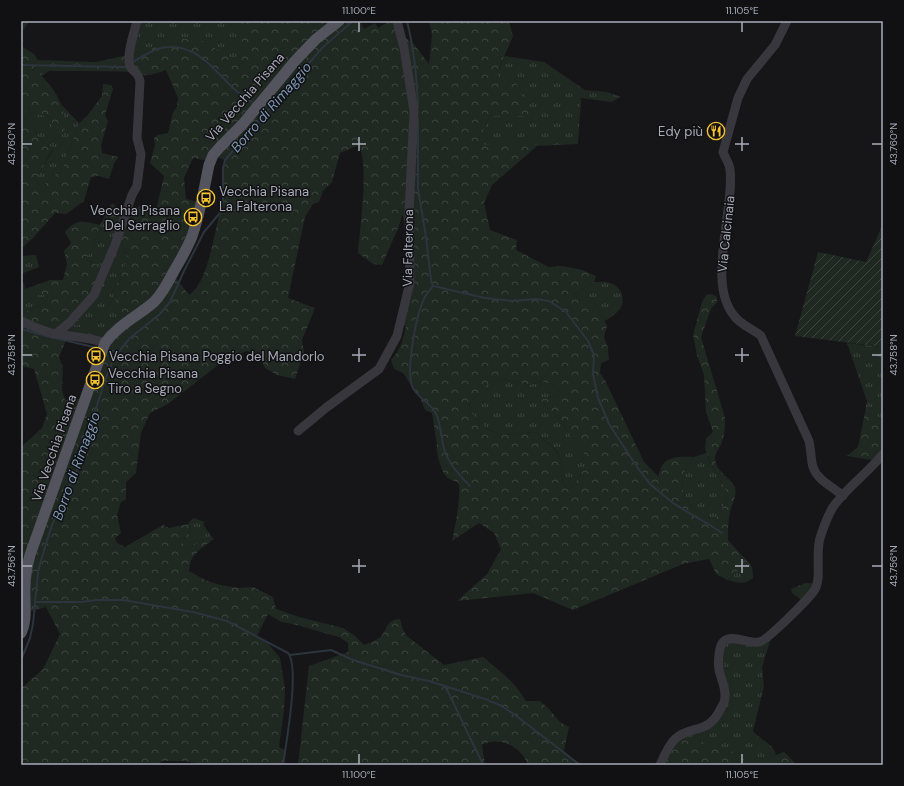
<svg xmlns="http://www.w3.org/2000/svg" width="904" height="786" font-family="'DM Sans',sans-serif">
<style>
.grass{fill:url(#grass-tufts)}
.forest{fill:url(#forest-crowns);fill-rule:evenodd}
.garden{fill:url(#garden-furrows)}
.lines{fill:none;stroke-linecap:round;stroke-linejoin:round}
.stream{stroke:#2c343d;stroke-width:2}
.minor{stroke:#37373d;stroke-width:9}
.major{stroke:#53545d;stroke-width:11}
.ticks{fill:none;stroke:#a8abb9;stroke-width:1.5}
.labels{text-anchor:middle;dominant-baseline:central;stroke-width:3;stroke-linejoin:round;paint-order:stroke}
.street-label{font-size:13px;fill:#a8abb9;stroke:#111113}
.poi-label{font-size:13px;fill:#a8abb9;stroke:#111113;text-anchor:start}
.water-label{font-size:14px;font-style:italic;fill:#7d97b5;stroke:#111113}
.neatline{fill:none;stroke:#a8abb9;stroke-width:1.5}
.ticks-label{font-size:10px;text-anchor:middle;fill:#a8abb9}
</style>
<defs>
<pattern id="grass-tufts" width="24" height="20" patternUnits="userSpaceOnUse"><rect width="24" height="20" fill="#202822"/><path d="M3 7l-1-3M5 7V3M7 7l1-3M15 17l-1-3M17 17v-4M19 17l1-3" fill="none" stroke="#3e4440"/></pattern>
<pattern id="forest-crowns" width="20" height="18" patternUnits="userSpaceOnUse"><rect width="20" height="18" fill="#202822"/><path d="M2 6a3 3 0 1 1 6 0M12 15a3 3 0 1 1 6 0" fill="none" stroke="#3e4440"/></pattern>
<pattern id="garden-furrows" width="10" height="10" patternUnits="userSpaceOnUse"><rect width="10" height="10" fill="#202822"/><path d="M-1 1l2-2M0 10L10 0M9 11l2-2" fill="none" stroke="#3e4440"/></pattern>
</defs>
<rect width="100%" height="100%" fill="#161618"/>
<!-- grass -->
<g class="grass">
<path d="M137,21H231V25L242,30V63L235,60L141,52L129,54Z"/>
<path d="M505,56L544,62L585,90L607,92L621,97L611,102L581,98L578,144L537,146L529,140L483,146V131L490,116H532L498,79L497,73Z"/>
<path d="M38,60L96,62L97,71H49L41,76L33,71Z"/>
<path d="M60,103L79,123L63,167L43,186L38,185L36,178L54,148C41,141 36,138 34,124L21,115V109C31,114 42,114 52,118L63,109Z"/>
<path d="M112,203L125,214L117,236L128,258L120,278L112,292L128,321L105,343L56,334L93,262L86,260L101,229L100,225Z"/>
<path d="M36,255L39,267L21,274V256Z"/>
<path d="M594,282C599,282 606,281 610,283C622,287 626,299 620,309C616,314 610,318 605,321C601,314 598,303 588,301C583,301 579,301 575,299L574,295Z"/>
<path d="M24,283L25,289L48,295L47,300L39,306L23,313L22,322L21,321V284Z"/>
<path d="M847,343L883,347V420L865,412L867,401Z"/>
<path d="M503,379L529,385L542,381L552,385L559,391L558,395L543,399L542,401L560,421L585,455V468L573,486L568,489C557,481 565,468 560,457C556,447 542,439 534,432L502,435L486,428L472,414L469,405C482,392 482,382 503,379Z"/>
<path d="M706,453L712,466L727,492L728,499L723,506L721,515L713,519L696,513L685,497L682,488L683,474L694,457Z"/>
<path d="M193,518L205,522L203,524L211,536L188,549L183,544L185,537L191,529L188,524Z"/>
<path d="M748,562C753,567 753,571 753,578C744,585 738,583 728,580Z"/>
<path d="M806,583L817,584L804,602L792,593L791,589Z"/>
<path d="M773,632L762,667L764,686L753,731C760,740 773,743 776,755L771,757V765H748L740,754L676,739L705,727L721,708L719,670L725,641L752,643Z"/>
</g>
<!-- forest -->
<g class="forest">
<path d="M21,21H29L23,31V47L34,54L38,60L33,71C46,76 60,97 63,110C65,118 65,127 64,135L56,133L52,126V118C42,114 31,114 21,109Z"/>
<path d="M231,21H360L364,29L375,23L378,28L388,22H397L401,35L413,43L429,64L432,35L429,21H509L513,36L497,73L498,79H514L533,116H490L483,131V145L529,140L537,146L492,185L484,203L490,230L517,240L516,250L549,267L563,266L582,270L596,276L594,282L574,295L575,299C580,302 586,300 591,302C600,306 603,318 607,326L604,337L608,348L609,360L601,363L600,373L605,380L644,462L658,476C660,472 661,467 663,464C671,455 684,457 694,457L683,474L682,488L685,497L696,513L713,519L721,514L723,506L728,499L727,492L712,466L705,449L706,439L713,432L706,412L704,375L697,355L693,335L702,302L706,295L712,294L717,297V302L711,309L701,337L725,418C725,427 725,433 722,442C720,447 715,453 715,458C715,472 733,479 735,488C737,496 732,504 730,512C728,521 728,531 728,540L748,562L728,580L716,574L709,559L683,564L573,610L533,593L457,601L487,574L501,549L494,533L479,523L452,541C456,522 460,504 459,484C456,480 452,481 448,478C441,474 436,452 437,445L432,413L425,410L420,398L403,373L394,369L391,360C401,350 403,339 406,326L402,324L413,272L406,225L402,215L399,226L382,265L373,264L358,253C360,229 369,165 359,145L340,153L332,182L323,191L319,202L313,204L305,217L288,298L315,308L302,340L304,352L295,379L277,375L265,368L259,355L247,351L227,358L168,404L150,413L141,433L136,473L126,482V499L121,502L117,515L121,533L115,538L117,543L125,547L163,525L169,528L188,524L191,529L185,537L183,544L188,549L211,536L214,539C201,549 190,554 189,571L205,580L220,585L239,588L253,587L273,597L276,609L299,617L343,628L354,635L364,645C369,643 375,641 379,638C388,631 385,619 400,619L403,630L407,636L444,665L483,657C502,673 513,680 526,701H540L549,709L560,722L569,727L564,751L580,765H556L547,762L545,765H528C522,747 499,735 482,745L485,765H298L309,666L348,652V643L339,637L293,624L281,622L268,614L257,636L266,641L280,658L285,688L284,710L279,747L285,750L283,765H196V763L185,761H162L158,765H21V685L24,686L43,669L60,634L46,607L25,613L21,633V447L42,428L47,414L34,369L21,366V321H22L23,313L39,306L47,300L48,295H35L25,289L50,280H63L67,264L64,251L71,243L65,232C76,218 84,221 100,225L101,229L86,260L105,268L88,303L82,324L70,326L57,334L68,335L59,357L63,367L62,390L65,400L85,398L105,343L128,321L117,303L112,292L120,278L128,258L117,236L125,214L140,206L155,214L164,176L150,163L155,145L154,138L158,135L168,133L173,112L177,107L178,98L166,70C156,73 144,79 136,72L97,71L96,62L141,52L178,38L202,41L235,60L241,62L242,31L231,25ZM213,156L225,160C221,174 225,187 223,200C223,205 220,210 219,215C214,236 207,284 189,295L173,274L200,203L186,199L184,178L193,158L210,161ZM503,379L529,385L542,381L552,385L559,391L558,395L543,399L541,400L560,421L585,455V468L573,486L568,489C557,481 565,468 560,457C555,447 542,439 534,432L502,435L486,428L472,414L469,405C482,392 482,382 503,379Z"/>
<path d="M103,84L111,85L113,89L105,115L108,121L101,146L102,153L118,157L114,164L109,179L98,176L91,177L84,201L66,214L55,213L34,237L21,249L22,115L34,124C36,138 41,141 54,148C47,157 43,168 36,178L38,185L43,186L63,167L79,123L87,116L102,96Z"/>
<path d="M865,412L883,420V454L878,461L847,456L858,447Z"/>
<path d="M676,739H692L740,754L748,765H660Z"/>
<path d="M784,752L797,765H771V757Z"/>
</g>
<!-- garden -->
<path class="garden" d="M883,224V347L795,336L818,252L866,262Z"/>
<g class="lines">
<!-- stream -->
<g class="stream">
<path d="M407,21C414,49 417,79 418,108"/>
<path d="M133,62C140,58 149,52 157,49C192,39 211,66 232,87C239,94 247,99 255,104"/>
<path d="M21,65L125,67L127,65"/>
<path d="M418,118V189L426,237L431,280L433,286"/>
<path d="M433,286L485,298L512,301L536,299L549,301L566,312L588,341L594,355L593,374L598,398L609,424L637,467L650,484L673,503L694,516L710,525L722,533"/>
<path d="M433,286C430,290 426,294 424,299C416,315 406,369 412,386C417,399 433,403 437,416C441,426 441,438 444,449C449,464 459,475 470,486"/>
<path d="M21,329L46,336L98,348"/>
<path d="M107,350L119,352"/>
<path d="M36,602H81L97,600H123L193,612L227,621L288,653C300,667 286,744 283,765"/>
<path d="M290,655L331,650L353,660L401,675L429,681L485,699L502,706L519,718L580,765"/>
<path d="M21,660L30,638L33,624L38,572L44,550L52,525L77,470L104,383L112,363L121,349L130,338L160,314L170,302L184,271L204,232L219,214L223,201V168L225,160L323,47L353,21"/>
<path d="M445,686C458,711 469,737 482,762"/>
</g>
<!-- minor -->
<g class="minor">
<path d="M787,21L775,45L747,79L738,98L723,152C725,158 729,162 730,169C735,210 705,286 736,318C743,326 753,329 761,336L809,441C811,449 811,461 813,467C817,480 833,487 843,496"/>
<path d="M21,321C33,326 44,332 56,334C73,337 89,337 105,343"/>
<path d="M56,334L70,322L94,295L115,245L132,195L137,186L141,154L137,138L140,81C138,71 133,73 130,66C126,55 134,33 137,21"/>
<path d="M298,431L327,407L379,369L397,336L410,282L409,213L414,111L404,48L397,21"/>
<path d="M660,765C664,756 668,746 675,739C691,724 708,736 721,708C723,705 725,700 725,697C726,688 721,679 719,670C718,663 718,647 724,641C733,634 748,644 759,642C767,641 808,599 814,591C823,578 814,553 821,535C824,526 828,515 833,507C846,488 868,473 883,454"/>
</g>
<!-- major -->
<path class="major" d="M21,633C28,619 24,602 25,587C25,576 27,566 30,555L105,343C118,325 138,316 154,302C163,293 168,282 174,271C180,261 186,250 191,239C200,215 204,189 209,165L213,155L220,147L242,125L295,61L316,39L339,21"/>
</g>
<!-- ticks -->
<path class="ticks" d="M359,22V32M742,22V32M359,137V151M742,137V151M22,144H32M352,144H366M735,144H749M872,144H882M359,348V362M742,348V362M22,355H32M352,355H366M735,355H749M872,355H882M359,559V573M742,559V573M22,566H32M352,566H366M735,566H749M872,566H882M359,754V764M742,754V764"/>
<!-- icons -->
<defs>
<symbol id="restaurant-ring" viewBox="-11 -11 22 22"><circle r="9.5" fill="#111113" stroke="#f9c52d" stroke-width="1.5"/><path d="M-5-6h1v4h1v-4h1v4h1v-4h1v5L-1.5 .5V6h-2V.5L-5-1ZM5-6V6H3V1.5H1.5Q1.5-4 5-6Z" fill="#f9c52d"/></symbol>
<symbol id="bus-ring" viewBox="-11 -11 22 22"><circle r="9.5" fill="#111113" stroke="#f9c52d" stroke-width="1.5"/><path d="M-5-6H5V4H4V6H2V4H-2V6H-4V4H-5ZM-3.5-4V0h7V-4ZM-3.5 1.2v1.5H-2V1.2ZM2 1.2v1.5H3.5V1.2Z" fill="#f9c52d"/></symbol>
</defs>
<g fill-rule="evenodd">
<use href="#restaurant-ring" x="706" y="121" width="20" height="20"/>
<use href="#bus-ring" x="196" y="188" width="20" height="20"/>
<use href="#bus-ring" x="183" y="207" width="20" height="20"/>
<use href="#bus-ring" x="86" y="346" width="20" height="20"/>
<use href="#bus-ring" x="85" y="370" width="20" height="20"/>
</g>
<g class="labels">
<!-- street labels -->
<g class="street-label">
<text transform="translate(245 97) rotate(-49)">Via Vecchia Pisana</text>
<text transform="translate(726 234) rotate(-84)">Via Calcinaia</text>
<text transform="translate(408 248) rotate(-89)">Via Falterona</text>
<text transform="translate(54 448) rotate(-71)">Via Vecchia Pisana</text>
</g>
<!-- poi labels -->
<g class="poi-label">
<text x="703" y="131" text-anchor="end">Edy più</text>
<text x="219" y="191">Vecchia Pisana<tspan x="219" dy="15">La Falterona</tspan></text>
<text x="180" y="210" text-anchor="end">Vecchia Pisana<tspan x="180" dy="15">Del Serraglio</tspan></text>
<text x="109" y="356">Vecchia Pisana Poggio del Mandorlo</text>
<text x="108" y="373">Vecchia Pisana<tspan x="108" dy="15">Tiro a Segno</tspan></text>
</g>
<!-- water labels -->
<g class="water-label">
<text transform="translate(271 107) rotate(-49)">Borro di Rimaggio</text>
<text transform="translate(76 466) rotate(-70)">Borro di Rimaggio</text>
</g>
</g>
<!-- border -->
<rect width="904" height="786" fill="none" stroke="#111113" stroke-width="44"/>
<rect x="22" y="22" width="860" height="742" class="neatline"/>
<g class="ticks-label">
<text x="359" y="14">11.100°E</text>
<text x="742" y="14">11.105°E</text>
<text transform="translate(11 144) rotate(-90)" y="4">43.760°N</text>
<text transform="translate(893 144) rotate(-90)" y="4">43.760°N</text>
<text transform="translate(11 355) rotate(-90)" y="4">43.758°N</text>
<text transform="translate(893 355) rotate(-90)" y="4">43.758°N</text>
<text transform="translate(11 566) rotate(-90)" y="4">43.756°N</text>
<text transform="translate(893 566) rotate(-90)" y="4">43.756°N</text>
<text x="359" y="778">11.100°E</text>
<text x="742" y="778">11.105°E</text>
</g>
</svg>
